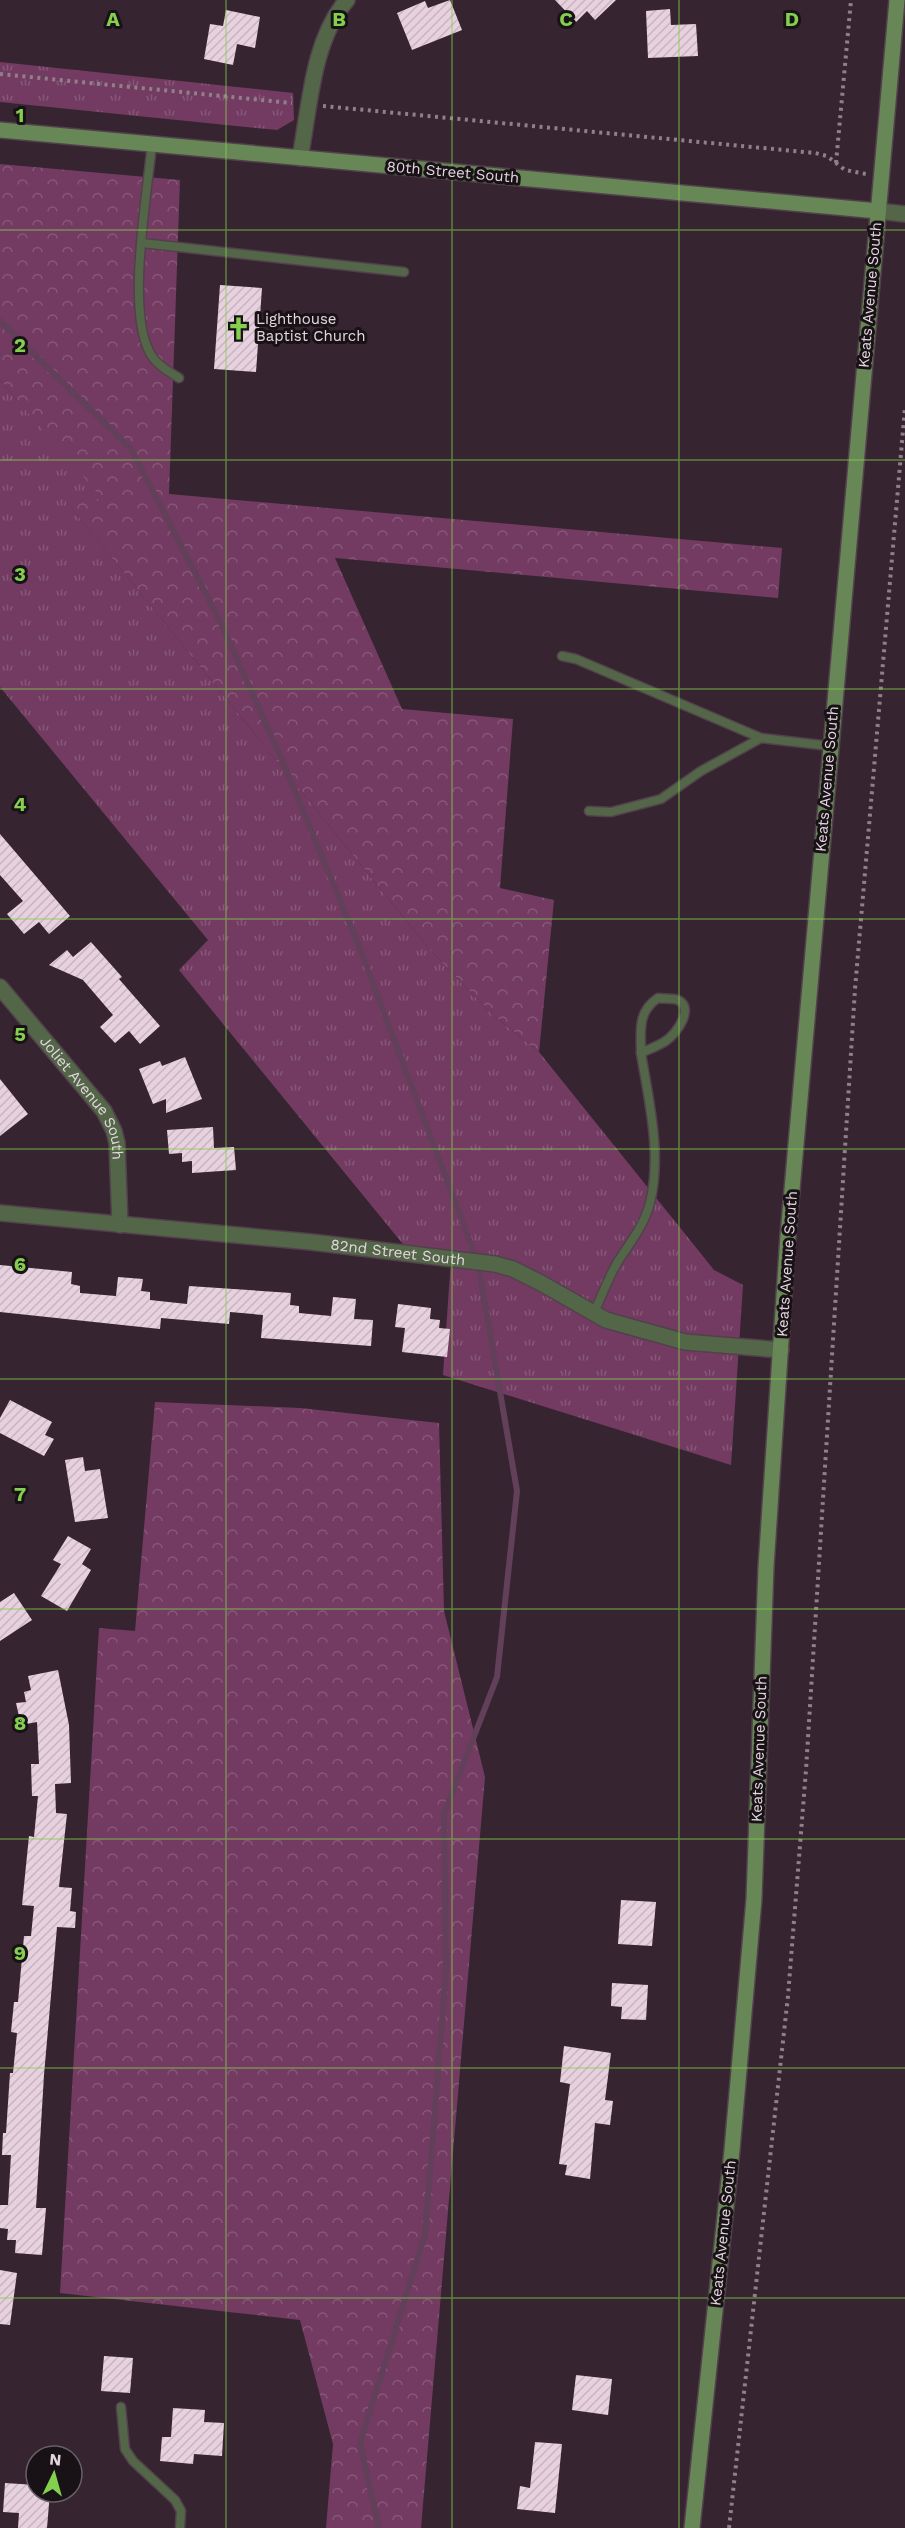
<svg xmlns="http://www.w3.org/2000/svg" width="905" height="2528" font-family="'Work Sans',sans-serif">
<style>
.grass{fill:url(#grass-tufts)}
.forest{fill:url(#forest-crowns)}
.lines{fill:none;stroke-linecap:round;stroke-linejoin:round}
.stream{stroke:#62405a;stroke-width:6}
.building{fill:url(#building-hatch)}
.service-casing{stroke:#52414c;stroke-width:11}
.minor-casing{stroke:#52414c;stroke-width:18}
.tertiary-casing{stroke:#52414c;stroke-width:18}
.secondary-casing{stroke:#52414c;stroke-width:18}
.path{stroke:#8f8089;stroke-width:4;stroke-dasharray:3 4.5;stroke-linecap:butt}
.service{stroke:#536648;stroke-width:8}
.minor{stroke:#536648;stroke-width:15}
.tertiary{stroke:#536648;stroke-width:15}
.secondary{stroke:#688756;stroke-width:15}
.grid{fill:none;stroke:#84cf4d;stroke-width:1.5;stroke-opacity:0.55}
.labels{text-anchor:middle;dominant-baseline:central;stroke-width:6;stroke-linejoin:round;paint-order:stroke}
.street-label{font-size:15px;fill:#e3d7de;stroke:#181116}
.poi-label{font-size:15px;fill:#e3d7de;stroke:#181116;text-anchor:start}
.grid-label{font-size:20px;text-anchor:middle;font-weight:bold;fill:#84cf4d;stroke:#181116;stroke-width:6;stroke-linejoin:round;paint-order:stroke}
</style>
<defs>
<pattern id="grass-tufts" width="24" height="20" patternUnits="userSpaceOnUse" patternTransform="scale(1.5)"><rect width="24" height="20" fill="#733b62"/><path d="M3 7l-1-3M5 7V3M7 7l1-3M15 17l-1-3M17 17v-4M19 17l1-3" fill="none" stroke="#875778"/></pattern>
<pattern id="forest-crowns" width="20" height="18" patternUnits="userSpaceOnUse" patternTransform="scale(1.5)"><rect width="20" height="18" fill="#733b62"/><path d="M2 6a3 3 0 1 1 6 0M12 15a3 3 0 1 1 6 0" fill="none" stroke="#875778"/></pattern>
<pattern id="building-hatch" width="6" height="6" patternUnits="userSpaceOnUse" patternTransform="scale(1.5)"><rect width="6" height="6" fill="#e8d1df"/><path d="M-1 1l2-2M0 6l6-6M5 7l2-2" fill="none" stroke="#c7b4c0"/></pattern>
</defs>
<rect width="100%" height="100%" fill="#362530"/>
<!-- grass -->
<g class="grass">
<path d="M0,62L293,93L294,120L277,130L0,102Z"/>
<path d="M0,380L106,502L65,500L430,950L493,1015L539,1052L714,1270L743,1285L731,1465L443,1375L451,1259L411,1254L179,970L208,940L0,687Z"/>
</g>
<!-- forest -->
<g class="forest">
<path d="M0,164L180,180L169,494L782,548L778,598L335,558L402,709L513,719L500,888L554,900L539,1052L493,1015L430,950L64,499L105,502L0,380Z"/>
<path d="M155,1402L300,1408L439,1423L444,1611L485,1777L421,2528H326L333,2444L300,2320L60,2293L99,1628L135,1631Z"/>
</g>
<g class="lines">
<!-- stream -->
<path class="stream" d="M0,321L131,449L221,623L285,767L359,946L478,1263L517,1491L497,1677L444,1814L446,1971L425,2235L360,2443L379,2528"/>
</g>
<!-- building -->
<g class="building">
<path d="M450,0L462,30L412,50L397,13L425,1L428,8Z"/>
<path d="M555,0H616L595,20L587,11L576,22Z"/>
<path d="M670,9L671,25L696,24L698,56L648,58L646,11Z"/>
<path d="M226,10L260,17L255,48L237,44L233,65L204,59L210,24L223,26Z"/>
<path d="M220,285L262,288L256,372L214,369Z"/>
<path d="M0,834L70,916L49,934L39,922L24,934L7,914L23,901L0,875Z"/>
<path d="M91,942L122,977L119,979L160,1026L140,1044L129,1031L115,1043L100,1027L113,1015L83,980L49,965L67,950L73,957Z"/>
<path d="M185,1057L202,1099L166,1113V1099L153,1104L139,1069L160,1061L162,1066Z"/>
<path d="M0,1079L28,1114L0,1136Z"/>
<path d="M213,1127L214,1148L234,1147L236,1170L192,1173V1161L182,1162V1153L169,1154L167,1130Z"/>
<path d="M0,1265L72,1272L71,1284L80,1286V1293L116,1296L118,1277L143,1279L141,1291L150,1292V1300L187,1304L189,1286L291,1293L290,1305L299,1306V1313L331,1316L333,1297L356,1299L354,1319L373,1320L371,1346L261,1338L263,1315L230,1312L229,1324L161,1318L160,1329L0,1312Z"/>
<path d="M398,1304L431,1308L430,1319L440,1320L439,1328L450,1329L447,1357L402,1352L405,1328L395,1327Z"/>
<path d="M10,1400L52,1422L45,1435L54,1439L44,1456L0,1433V1418Z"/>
<path d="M83,1457L85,1471L100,1469L108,1518L75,1522L65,1460Z"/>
<path d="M68,1536L91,1549L82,1564L91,1570L67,1611L41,1596L61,1564L53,1560Z"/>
<path d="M14,1593L32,1620L0,1641V1602Z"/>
<path d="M58,1670L69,1725L71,1783L55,1784L56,1813L67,1814L59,1887L72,1888L70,1911L76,1912L75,1928L57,1927L44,2075L36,2208H46L42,2255L15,2253L16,2240H7L8,2229L0,2228V2205H8L11,2155H2L3,2133H6L10,2073H13L17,2033L11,2032L14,2002H18L24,1936H31L34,1906L22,1905L29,1836L34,1837L38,1796H32L31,1764H39L37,1722L21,1725L16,1703L26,1702L24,1692L31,1690L28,1676Z"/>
<path d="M621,1900L656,1902L652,1946L618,1944Z"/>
<path d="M612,1983L648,1985L646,2020L621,2019L622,2007L611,2006Z"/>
<path d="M564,2046L611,2053L605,2100L613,2101L610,2125L595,2123L590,2179L565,2175L567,2165L559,2164L570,2084L560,2082Z"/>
<path d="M0,2270L17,2273L10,2325L0,2324Z"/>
<path d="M104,2356L133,2358L130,2393L101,2391Z"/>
<path d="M576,2375L612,2379L608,2415L572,2410Z"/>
<path d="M173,2408L205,2410L204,2422L224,2423L222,2456L194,2454L193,2464L160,2461L162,2437H171Z"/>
<path d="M535,2442L562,2444L555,2513L517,2509L520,2486L530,2488Z"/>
<path d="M5,2483L36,2485V2492H50L47,2528H18L19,2513L3,2512Z"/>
</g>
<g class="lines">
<defs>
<g id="service">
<path d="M152,144C147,195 127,308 149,351C155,364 168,371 179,378"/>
<path d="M142,243L404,272"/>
<path d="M562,656L576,659L761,738"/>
<path d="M589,811L611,812L661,799L701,771L761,738L830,746"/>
<path d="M658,998C664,999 672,998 678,1000C695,1008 676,1034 667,1040C659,1046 649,1049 641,1053C641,1031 637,1012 658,998Z"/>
<path d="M594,1313C601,1297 608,1279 617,1263C629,1244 644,1226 650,1203C662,1154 649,1102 641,1053"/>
<path d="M121,2407L125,2449L133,2461L175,2500L181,2511L180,2528"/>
</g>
<g id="minor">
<path d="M300,158C310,106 312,41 347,0"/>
<path id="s1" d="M0,987L104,1111L114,1131L117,1143L120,1225"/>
<path id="s2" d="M0,1213L311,1242L495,1264L513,1269L541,1283L606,1320L685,1342L781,1350"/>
</g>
<path id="tertiary" d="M878,211L905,214"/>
<g id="secondary">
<path d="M0,130L878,211"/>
<path d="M692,2528L732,2150L754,1899L766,1567L788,1235L897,0"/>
</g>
</defs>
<!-- service casing -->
<use href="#service" class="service-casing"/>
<!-- minor casing -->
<use href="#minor" class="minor-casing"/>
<!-- tertiary casing -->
<use href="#tertiary" class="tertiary-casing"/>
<!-- secondary casing -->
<use href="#secondary" class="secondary-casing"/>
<!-- path -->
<g class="path">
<path d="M0,74L292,103"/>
<path d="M323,106L815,153L827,156L845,170L866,174"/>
<path d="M836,163L851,0"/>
<path d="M729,2528L788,1996L806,1770L855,989L905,407"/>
</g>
<!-- service -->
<use href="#service" class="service"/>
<!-- minor -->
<use href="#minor" class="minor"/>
<!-- tertiary -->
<use href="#tertiary" class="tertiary"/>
<!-- secondary -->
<use href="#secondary" class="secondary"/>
</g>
<!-- grid -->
<path class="grid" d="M226,0V2528M452,0V2528M679,0V2528M0,230H905M0,460H905M0,689H905M0,919H905M0,1149H905M0,1379H905M0,1609H905M0,1839H905M0,2068H905M0,2298H905"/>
<!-- icons -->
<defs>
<symbol id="church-bare" viewBox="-9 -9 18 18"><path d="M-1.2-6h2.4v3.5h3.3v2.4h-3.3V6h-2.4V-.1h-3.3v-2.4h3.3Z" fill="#84cf4d" stroke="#181116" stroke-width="2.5" paint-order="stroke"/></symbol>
</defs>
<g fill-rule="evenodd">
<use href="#church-bare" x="222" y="312" width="33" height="33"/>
</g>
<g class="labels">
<!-- street labels -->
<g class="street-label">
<text transform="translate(453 172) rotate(5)">80th Street South</text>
<text transform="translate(870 295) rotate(-85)">Keats Avenue South</text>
<text transform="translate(827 779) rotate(-85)">Keats Avenue South</text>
<text stroke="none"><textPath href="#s1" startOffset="140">Joliet Avenue South</textPath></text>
<text stroke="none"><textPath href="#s2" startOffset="400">82nd Street South</textPath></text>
<text transform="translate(787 1264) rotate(-86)">Keats Avenue South</text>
<text transform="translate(759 1749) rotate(-88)">Keats Avenue South</text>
<text transform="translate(723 2233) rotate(-84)">Keats Avenue South</text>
</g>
<!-- poi labels -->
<g class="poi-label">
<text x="256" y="319">Lighthouse<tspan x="256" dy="17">Baptist Church</tspan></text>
</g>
</g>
<g class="grid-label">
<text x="113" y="26">A</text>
<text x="339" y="26">B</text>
<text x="566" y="26">C</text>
<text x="792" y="26">D</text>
<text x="20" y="122">1</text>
<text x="20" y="352">2</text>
<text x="20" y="581">3</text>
<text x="20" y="811">4</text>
<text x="20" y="1041">5</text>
<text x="20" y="1271">6</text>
<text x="20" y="1501">7</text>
<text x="20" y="1730">8</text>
<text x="20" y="1960">9</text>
</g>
<!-- north arrow -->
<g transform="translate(54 2474) rotate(5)"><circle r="28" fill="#181116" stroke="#696066" stroke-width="1.5"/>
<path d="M0-4.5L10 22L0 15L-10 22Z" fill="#84cf4d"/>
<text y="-9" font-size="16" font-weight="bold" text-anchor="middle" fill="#e3d7de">N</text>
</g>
</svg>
